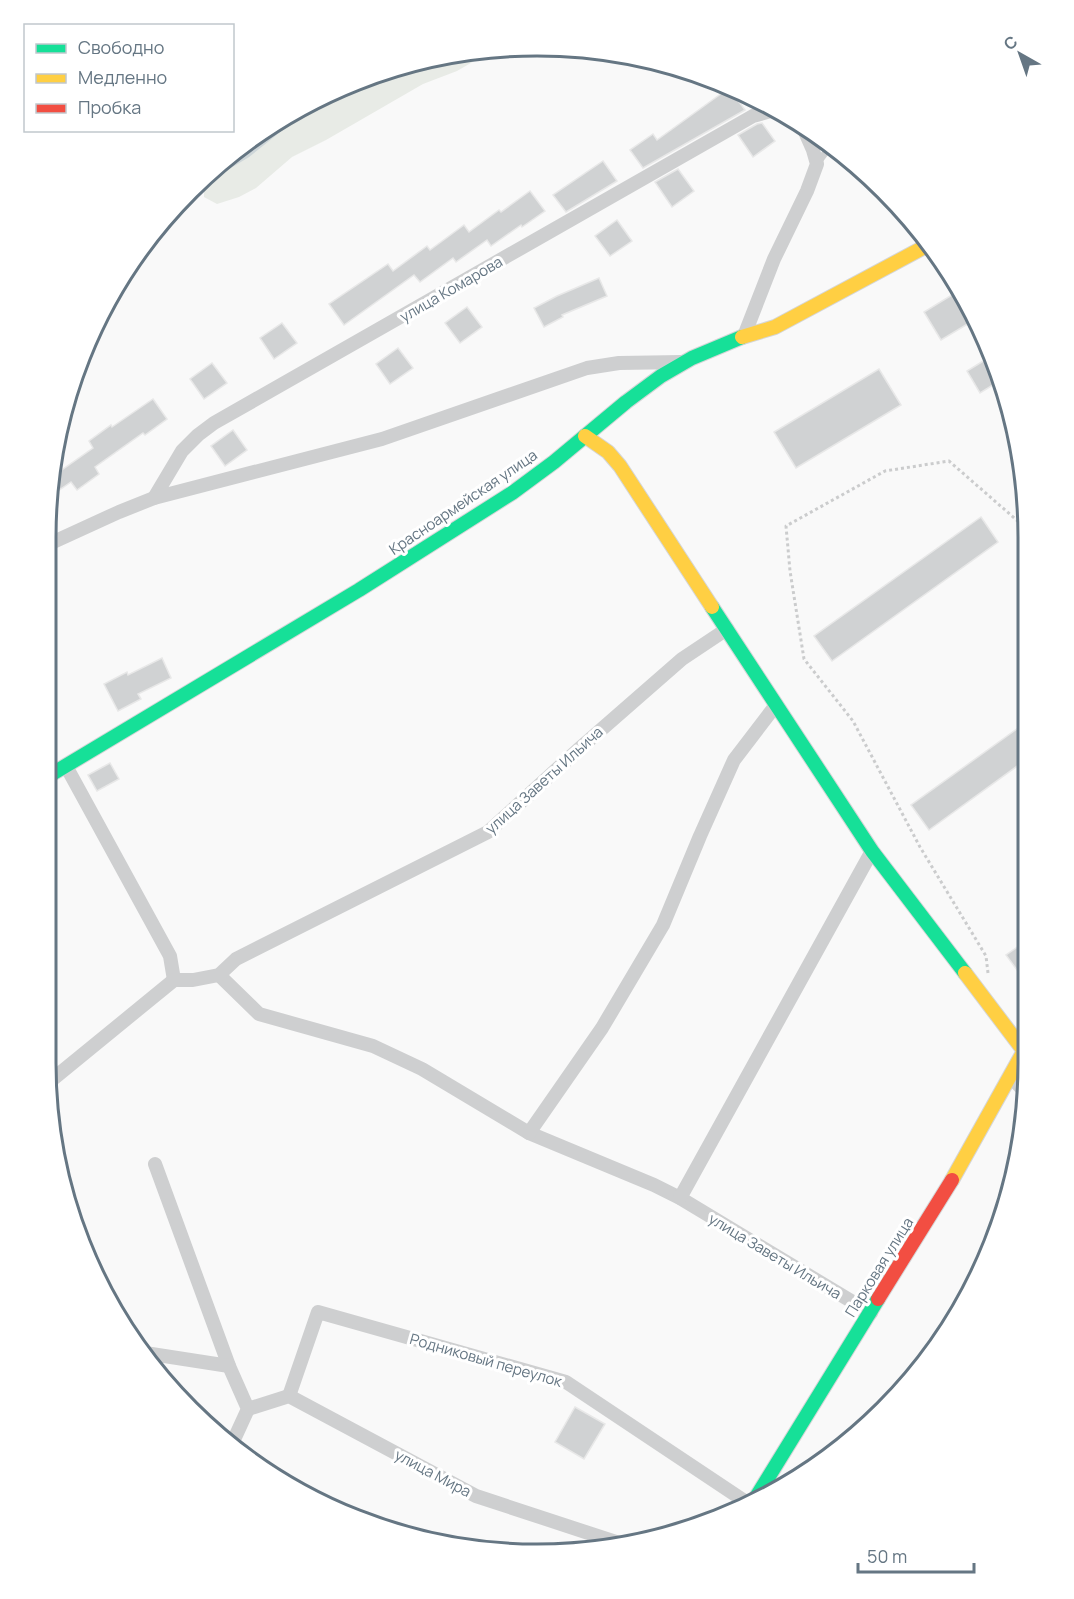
<svg xmlns="http://www.w3.org/2000/svg" width="1074" height="1599" font-family="Manrope,sans-serif">
<style>
.green{fill:#e8ebe6}
.lines{fill:none;stroke-linecap:round;stroke-linejoin:round}
.stream{stroke:#ced6d9;stroke-width:4.5}
.building{fill:#d0d2d3;stroke:#e8e8e8;stroke-width:1.5}
.fast-casing{stroke:#d5d6d7;stroke-width:16}
.slow-casing{stroke:#d5d6d7;stroke-width:16}
.jam-casing{stroke:#d5d6d7;stroke-width:16}
.path{stroke:#cbcccd;stroke-width:3;stroke-dasharray:3 3;stroke-linecap:butt}
.lane{stroke:#cecfd0;stroke-width:7}
.street{stroke:#cecfd0;stroke-width:14}
.fast{stroke:#16e098;stroke-width:14}
.slow{stroke:#ffcf43;stroke-width:14}
.jam{stroke:#f24e42;stroke-width:14}
.labels{text-anchor:middle;dominant-baseline:central;stroke-width:6;stroke-linejoin:round;paint-order:stroke}
.street-label{font-size:15px;fill:#657683;stroke:#fff}
.rim{fill:none;stroke:#657683;stroke-width:3}
</style>
<rect width="100%" height="100%" fill="#f9f9f9"/>
<!-- green -->
<g class="green">
<path d="M495,49L457,71L423,84L326,140L292,157L256,188L239,197L217,204L204,197V177L263,128L348,83L441,55Z"/>
<path d="M670,66L709,77L695,82L680,78Z"/>
</g>
<g class="lines">
<!-- stream -->
<path class="stream" d="M204,177L228,167L248,155L318,99"/>
</g>
<!-- building -->
<g class="building">
<path d="M729,88L745,110L643,168L630,150L653,134L657,140Z"/>
<path d="M762,123L775,141L753,157L738,135L757,124Z"/>
<path d="M603,161L617,181L566,212L553,195Z"/>
<path d="M678,169L694,191L672,207L655,182Z"/>
<path d="M530,191L545,211L522,227L521,225L491,246L487,240L456,262L453,258L420,282L414,275L344,325L329,304L388,264L393,271L427,246L430,250L464,225L469,232L499,210L501,212Z"/>
<path d="M617,220L632,241L610,256L595,236Z"/>
<path d="M599,278L607,296L562,315L563,317L544,327L534,308L557,296Z"/>
<path d="M960,290L976,319L941,340L924,312Z"/>
<path d="M467,307L482,327L460,343L445,323Z"/>
<path d="M282,323L297,343L274,359L260,338Z"/>
<path d="M398,348L413,368L390,384L376,364Z"/>
<path d="M993,355L1001,380L980,393L967,371Z"/>
<path d="M212,363L227,383L204,399L190,379Z"/>
<path d="M879,369L901,405L796,468L774,432Z"/>
<path d="M153,399L167,419L145,435L143,433L95,467L99,474L77,490L71,482L49,497V479L93,448L89,441L111,425L112,427Z"/>
<path d="M233,430L247,450L225,466L211,446Z"/>
<path d="M981,517L998,542L832,661L814,636Z"/>
<path d="M162,658L171,678L138,694L141,699L118,711L104,684L127,672L128,675Z"/>
<path d="M1028,721L1027,759L929,830L911,805Z"/>
<path d="M110,763L119,779L97,791L88,775Z"/>
<path d="M1026,941V982L1006,955Z"/>
<path d="M575,1407L605,1424L584,1459L555,1442Z"/>
</g>
<g class="lines">
<defs>
<g id="fast">
<path d="M712,607L872,851L965,973"/>
<path d="M47,777L359,590L512,493L554,462L626,402L661,376L692,358L742,337"/>
<path d="M755,1499L878,1299"/>
</g>
<g id="slow">
<path d="M742,337L775,327L930,244"/>
<path d="M585,436L608,452L620,466L712,607"/>
<path d="M952,1180L1024,1051L965,973"/>
</g>
<path id="jam" d="M878,1299L952,1180"/>
</defs>
<!-- fast casing -->
<use href="#fast" class="fast-casing"/>
<!-- slow casing -->
<use href="#slow" class="slow-casing"/>
<!-- jam casing -->
<use href="#jam" class="jam-casing"/>
<!-- path -->
<path class="path" d="M988,973L986,956L920,847L853,721L804,659L790,571L786,526L885,471L949,461L1028,530"/>
<!-- lane -->
<path class="lane" d="M817,164L831,145"/>
<!-- street -->
<g class="street">
<path d="M744,336L774,259L807,191L817,164L813,150L801,123"/>
<path d="M154,498L182,451L198,435L214,423L753,116L774,110L779,111"/>
<path d="M49,544L119,512L154,498L382,439L587,368L619,363L682,362"/>
<path d="M66,766L170,956L174,980"/>
<path d="M219,975L259,1014L373,1046L422,1069L529,1133L654,1185L680,1198L871,1313"/>
<path d="M1011,1077L1025,1092"/>
<path d="M48,1083L174,980H193L219,975L236,959L488,832L579,749L682,659L727,629"/>
<path d="M529,1133L602,1028L663,925L700,836L734,760L776,705"/>
<path d="M155,1164L229,1366L248,1409L231,1446"/>
<path d="M680,1198L872,851"/>
<path d="M145,1353L229,1366"/>
<path d="M289,1396L318,1312L566,1382L746,1502"/>
<path d="M248,1409L289,1396L476,1496L625,1545"/>
</g>
<!-- fast -->
<use href="#fast" class="fast"/>
<!-- slow -->
<use href="#slow" class="slow"/>
<!-- jam -->
<use href="#jam" class="jam"/>
</g>
<g class="labels">
<!-- street labels -->
<g class="street-label">
<text transform="translate(451 289) rotate(-30)">улица Комарова</text>
<text transform="translate(463 502) rotate(-34)">Красноармейская улица</text>
<text transform="translate(544 780) rotate(-42)">улица Заветы Ильича</text>
<text transform="translate(775 1256) rotate(31)">улица Заветы Ильича</text>
<text transform="translate(879 1267) rotate(-58)">Парковая улица</text>
<text transform="translate(486 1360) rotate(16)">Родниковый переулок</text>
<text transform="translate(433 1473) rotate(28)">улица Мира</text>
</g>
</g>
<!-- crop -->
<path d="M0 0H1074V1599H0ZM537 56H537A481 481 0 0 1 1018 537V1063A481 481 0 0 1 537 1544H537A481 481 0 0 1 56 1063V537A481 481 0 0 1 537 56Z" fill="#fff" fill-rule="evenodd"/>
<path class="rim" d="M537 56H537A481 481 0 0 1 1018 537V1063A481 481 0 0 1 537 1544H537A481 481 0 0 1 56 1063V537A481 481 0 0 1 537 56Z"/>
<!-- legend -->
<rect x="24" y="24" width="210" height="108" fill="#ffffff" stroke="#c1c8cd" stroke-width="1.5"/>
<rect x="36" y="44" width="30" height="9" fill="#16e098" stroke="#c1c8cd" stroke-width="1.5"/>
<text x="78" y="54" font-size="18" fill="#657683">Свободно</text>
<rect x="36" y="74" width="30" height="9" fill="#ffcf43" stroke="#c1c8cd" stroke-width="1.5"/>
<text x="78" y="84" font-size="18" fill="#657683">Медленно</text>
<rect x="36" y="104" width="30" height="9" fill="#f24e42" stroke="#c1c8cd" stroke-width="1.5"/>
<text x="78" y="114" font-size="18" fill="#657683">Пробка</text>
<!-- north arrow -->
<g transform="translate(1020 54) rotate(320)" stroke="#ffffff" stroke-width="4.5" paint-order="stroke">
<path d="M0-4.5L10 22L0 15L-10 22Z" fill="#657683"/>
<text y="-9" font-size="16" font-weight="bold" text-anchor="middle" fill="#657683">С</text>
</g>
<!-- scale -->
<path d="M858 1563v9h116v-9" fill="none" stroke="#657683" stroke-width="3"/>
<text x="867" y="1563" font-size="18" fill="#657683" stroke="#ffffff" stroke-width="4.5" paint-order="stroke">50 m</text>
</svg>
